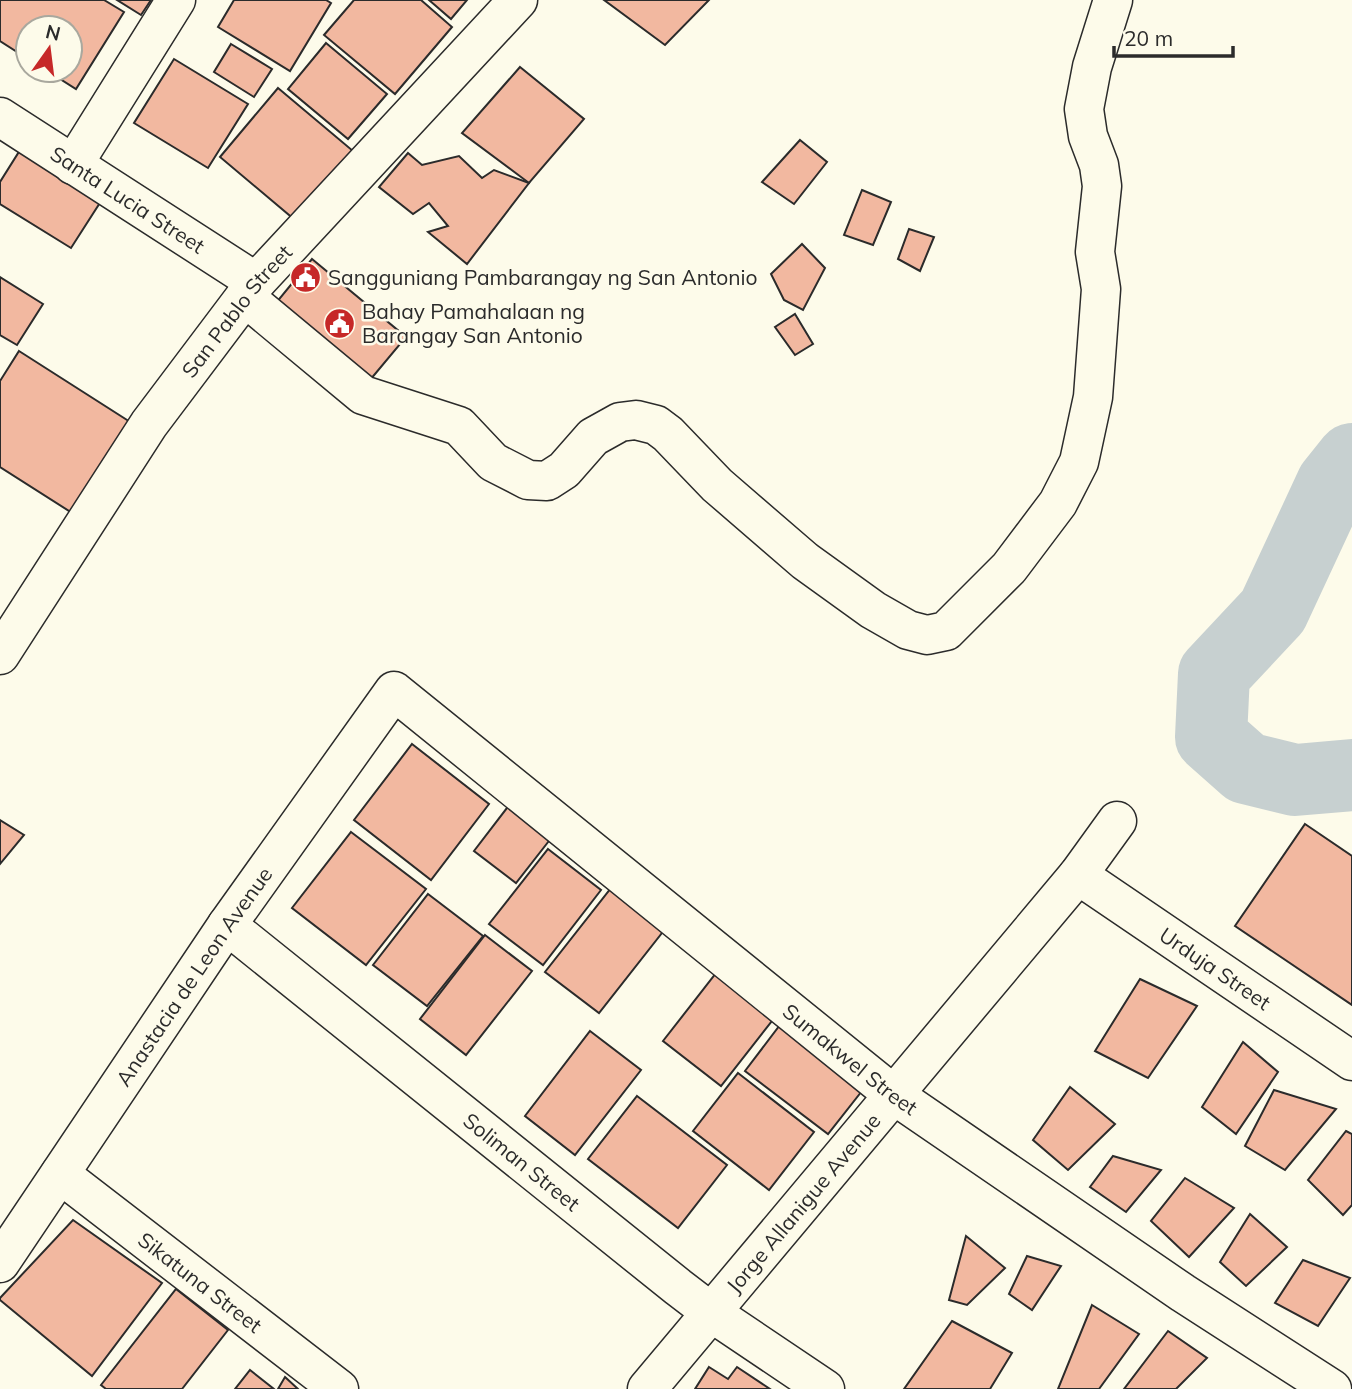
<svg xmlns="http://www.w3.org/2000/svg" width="1352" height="1389" font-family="Mulish,sans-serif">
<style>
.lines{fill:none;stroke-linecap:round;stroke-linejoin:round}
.river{stroke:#c7d0d0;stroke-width:72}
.building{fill:#f2b8a0;stroke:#2b2b2b;stroke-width:2}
.minor-casing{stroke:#2b2b2b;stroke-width:41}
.minor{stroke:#fdfbea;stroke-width:38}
.labels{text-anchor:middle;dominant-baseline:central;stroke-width:5;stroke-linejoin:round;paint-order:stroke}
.street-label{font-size:21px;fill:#2b2b2b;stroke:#fdfbea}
.poi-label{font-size:21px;fill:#2b2b2b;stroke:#fdfbea;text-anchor:start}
</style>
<rect width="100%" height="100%" fill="#fdfbea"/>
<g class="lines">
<!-- river -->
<path class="river" d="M1352,459L1332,484L1273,611L1214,674L1211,737L1246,768L1295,780L1352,775"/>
</g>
<!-- building -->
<g class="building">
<path d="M0,0H104L124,12L76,89L46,70H70V28H28V59L0,41Z"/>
<path d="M117,0H151L141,15Z"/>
<path d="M234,0H326L331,3L290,71L218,27Z"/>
<path d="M354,0H421L452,27L395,94L324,35Z"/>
<path d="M429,0H467L451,19Z"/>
<path d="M604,0H709L665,45Z"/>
<path d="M326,43L387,94L348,139L288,89Z"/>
<path d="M231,44L272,69L254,97L214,72Z"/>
<path d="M174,59L248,104L208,168L134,123Z"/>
<path d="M520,67L584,119L529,183L462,133Z"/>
<path d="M278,88L353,151L295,220L220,157Z"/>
<path d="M800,140L827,162L794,204L762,182Z"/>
<path d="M22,147L103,198L71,248L0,204V182Z"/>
<path d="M408,153L422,165L459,156L482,178L494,170L529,183L467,264L428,232L448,226L429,203L413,214L379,187Z"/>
<path d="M862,190L891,202L873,245L844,235Z"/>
<path d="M909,229L934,237L920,271L898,259Z"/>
<path d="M802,244L825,268L803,310L784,300L771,274Z"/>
<path d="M312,259L406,337L365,386L271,309Z"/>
<path d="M0,277L43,304L17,345L0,335Z"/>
<path d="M795,314L813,344L795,355L775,327Z"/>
<path d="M19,351L138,427L80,518L0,467V381Z"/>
<path d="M412,744L489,804L431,880L354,820Z"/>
<path d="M510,804L552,837L516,883L474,851Z"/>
<path d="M0,820L24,835L0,864Z"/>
<path d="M1305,824L1352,856V1005L1235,926Z"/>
<path d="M351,832L426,889L366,965L292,908Z"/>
<path d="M548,849L601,890L543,965L489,924Z"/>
<path d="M615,883L669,924L599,1013L545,972Z"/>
<path d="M428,894L483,936L427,1006L373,965Z"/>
<path d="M485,935L532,971L466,1055L420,1019Z"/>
<path d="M720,968L779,1012L721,1086L663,1041Z"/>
<path d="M1140,979L1197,1006L1148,1078L1095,1051Z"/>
<path d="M786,1017L869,1082L828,1134L745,1071Z"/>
<path d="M590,1031L641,1070L575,1155L525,1116Z"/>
<path d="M1243,1042L1278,1072L1236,1134L1202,1107Z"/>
<path d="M738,1073L814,1132L769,1190L693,1131Z"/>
<path d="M1070,1087L1115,1124L1068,1170L1033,1140Z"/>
<path d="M1274,1090L1336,1109L1285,1170L1245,1146Z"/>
<path d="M637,1096L727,1165L678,1228L588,1159Z"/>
<path d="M1346,1131L1352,1134V1205L1343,1215L1308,1180Z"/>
<path d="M1113,1156L1161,1170L1126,1212L1090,1187Z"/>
<path d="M1185,1178L1234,1208L1189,1257L1151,1221Z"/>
<path d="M1250,1214L1287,1247L1246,1286L1220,1262Z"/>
<path d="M73,1220L162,1283L92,1376L0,1300V1298Z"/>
<path d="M966,1236L1005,1268L967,1305L949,1300Z"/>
<path d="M1027,1256L1061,1266L1032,1310L1009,1294Z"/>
<path d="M1303,1260L1350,1278L1318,1326L1275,1303Z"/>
<path d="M176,1289L228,1330L182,1389H106L101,1385Z"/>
<path d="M1092,1305L1139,1334L1099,1389H1058Z"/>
<path d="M952,1321L1012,1353L990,1389H904Z"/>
<path d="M1168,1331L1207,1358L1176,1389H1124Z"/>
<path d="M709,1367L728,1379L737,1367L770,1389H695Z"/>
<path d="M250,1370L274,1389H235Z"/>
<path d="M285,1377L298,1389H278Z"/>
</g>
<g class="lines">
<defs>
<g id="minor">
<path id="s1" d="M0,117L256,282"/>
<path d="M73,165L176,0"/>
<path d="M245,297L363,395L459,426L493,462L528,480L547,481L564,470L593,437L620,422L636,420L656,425L668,434L717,485L805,561L873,610L908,630L927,635L946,631L1009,568L1058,503L1079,462L1093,397L1101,289L1095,252L1102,186L1099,165L1088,136L1084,109L1092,67L1113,0"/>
<path id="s2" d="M0,655L149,424L256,282L518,0"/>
<path id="s3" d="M1078,875L1352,1061"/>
<path id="s4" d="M227,925L678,1287L712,1313L825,1389"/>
<path id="s5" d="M60,1174L339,1389"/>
<path id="s6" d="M0,1263L227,925L394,691L894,1095L1183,1293L1332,1389"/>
<path id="s7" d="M647,1389L1078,875L1117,821"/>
</g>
</defs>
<!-- minor casing -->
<use href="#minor" class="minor-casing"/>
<!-- minor -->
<use href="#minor" class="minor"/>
</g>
<!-- icons -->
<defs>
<symbol id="civic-disc" viewBox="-11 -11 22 22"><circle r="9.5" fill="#c62828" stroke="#fdfbea"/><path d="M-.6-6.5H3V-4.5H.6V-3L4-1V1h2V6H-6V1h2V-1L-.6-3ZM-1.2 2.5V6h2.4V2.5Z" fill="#fff"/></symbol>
</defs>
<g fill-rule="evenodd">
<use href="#civic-disc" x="288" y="260" width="35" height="35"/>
<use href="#civic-disc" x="322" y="306" width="35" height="35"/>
</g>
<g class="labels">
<!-- street labels -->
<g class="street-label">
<text stroke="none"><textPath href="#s1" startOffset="152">Santa Lucia Street</textPath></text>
<text stroke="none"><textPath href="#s2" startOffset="418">San Pablo Street</textPath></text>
<text stroke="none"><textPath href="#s3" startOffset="166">Urduja Street</textPath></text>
<text stroke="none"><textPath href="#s6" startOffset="346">Anastacia de Leon Avenue</textPath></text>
<text stroke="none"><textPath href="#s6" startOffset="1281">Sumakwel Street</textPath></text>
<text stroke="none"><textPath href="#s4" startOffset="378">Soliman Street</textPath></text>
<text stroke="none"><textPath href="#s7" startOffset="243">Jorge Allanigue Avenue</textPath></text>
<text stroke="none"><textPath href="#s5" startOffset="177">Sikatuna Street</textPath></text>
</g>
<!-- poi labels -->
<g class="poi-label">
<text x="328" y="277">Sangguniang Pambarangay ng San Antonio</text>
<text x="362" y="311">Bahay Pamahalaan ng<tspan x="362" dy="24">Barangay San Antonio</tspan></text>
</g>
</g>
<!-- north arrow -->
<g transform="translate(49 49) rotate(14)"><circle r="33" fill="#fdfbea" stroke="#a9a89e" stroke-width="2"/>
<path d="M0-5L12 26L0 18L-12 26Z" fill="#c62828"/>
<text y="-10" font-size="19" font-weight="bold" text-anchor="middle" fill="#2b2b2b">N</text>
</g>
<!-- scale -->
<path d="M1114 46v10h119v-10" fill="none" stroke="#2b2b2b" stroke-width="3.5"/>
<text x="1124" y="46" font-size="21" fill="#2b2b2b" stroke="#fdfbea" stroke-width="5" paint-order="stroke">20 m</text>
</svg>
